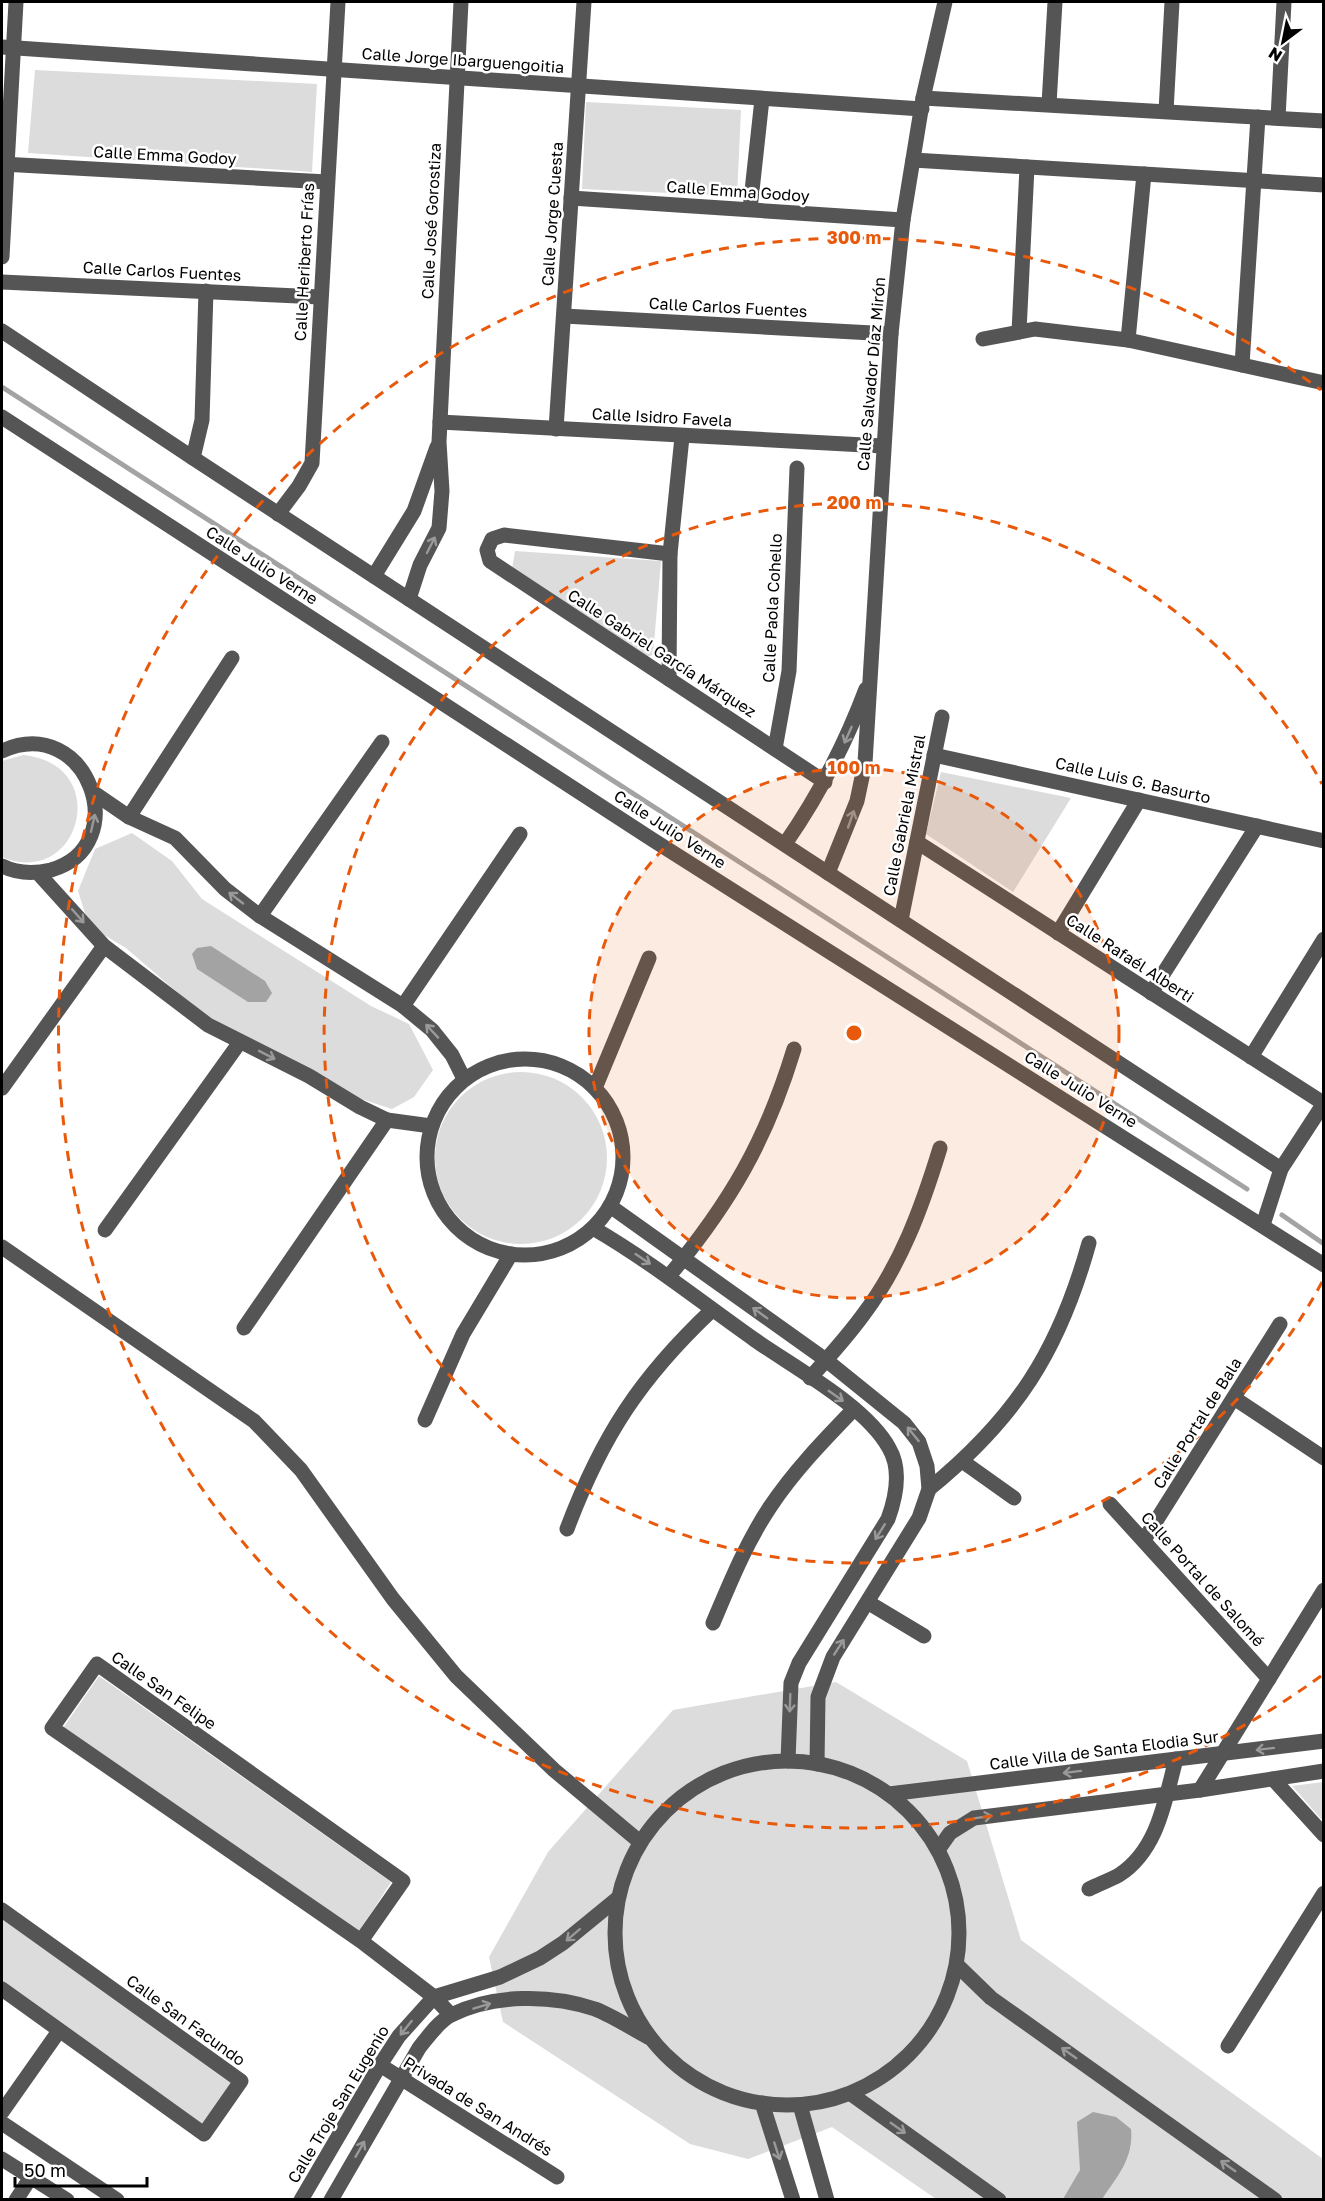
<svg xmlns="http://www.w3.org/2000/svg" width="1325" height="2201" font-family="'Golos Text',sans-serif">
<style>
.green{fill:#dcdcdc}
.water{fill:#a3a3a3}
.lines{fill:none;stroke-linecap:round;stroke-linejoin:round}
.stream{stroke:#a3a3a3;stroke-width:5}
.minor{stroke:#555;stroke-width:15}
.oneway{stroke:#999}
.ring{fill:none;stroke:#e8590c;stroke-width:3;stroke-dasharray:10 8}
.labels{text-anchor:middle;dominant-baseline:central;stroke-width:5;stroke-linejoin:round;paint-order:stroke}
.street-label{font-size:16px;fill:#000;stroke:#fff}
.centre{fill:#e8590c;stroke:#fff;stroke-width:3}
.ring-label{font-size:18px;text-anchor:middle;font-weight:bold;fill:#e8590c;stroke:#fff;stroke-width:5;stroke-linejoin:round;paint-order:stroke}
</style>
<rect width="100%" height="100%" fill="#fff"/>
<!-- green -->
<g class="green">
<path d="M35,70L317,84L312,172L28,153Z"/>
<path d="M586,102L741,110L737,196L582,189Z"/>
<path d="M515,551L661,561L653,655L646,657L512,569Z"/>
<path d="M23,755C114,764 80,890 2,857V761Z"/>
<path d="M941,772L1071,798L1013,892L926,834Z"/>
<path d="M132,833L172,861L202,899L371,1006L409,1024L433,1070L414,1097L392,1109L355,1097L200,1012L126,948L89,926L78,891L95,849Z"/>
<circle cx="521" cy="1158" r="86"/>
<path d="M99,1676L391,1882L359,1932L63,1728Z"/>
<path d="M836,1682L967,1761L1021,1940L1323,2159V2199H936L832,2127L748,2159L690,2144L503,2022L489,1957L548,1852L673,1710Z"/>
<path d="M1323,1782H1324L1323,1821L1292,1786Z"/>
<path d="M2,1913L236,2079L205,2129L2,1989Z"/>
</g>
<!-- water -->
<g class="water">
<path d="M211,946L265,981L272,993L266,1002H248L197,969L192,954L197,948Z"/>
<path d="M1093,2112L1116,2117L1131,2129C1134,2158 1117,2177 1102,2199H1063L1080,2170L1077,2122Z"/>
</g>
<g class="lines">
<!-- stream -->
<g class="stream">
<path d="M2,387L1247,1189"/>
<path d="M1282,1215L1324,1244"/>
</g>
<!-- minor -->
<g class="minor">
<path d="M2,47L922,109"/>
<path d="M923,98L1324,121"/>
<path d="M1049,104L1055,2"/>
<path d="M1166,111L1172,2"/>
<path d="M1278,118L1284,2"/>
<path d="M913,160L1324,185"/>
<path d="M2,164L327,182"/>
<path d="M571,198L903,220"/>
<path d="M750,209L762,99"/>
<path d="M2,257L16,2"/>
<path d="M2,282L320,297"/>
<path d="M564,316L891,334"/>
<path d="M2,331L193,458L1281,1169"/>
<path d="M1019,332L1027,167"/>
<path d="M983,339L1035,329L1128,340L1324,383"/>
<path d="M1128,340L1144,174"/>
<path d="M1242,365L1258,117"/>
<path d="M2,417L653,840L1324,1265"/>
<path d="M440,422L883,446"/>
<path d="M556,429L584,2"/>
<path d="M193,458L202,420L206,291"/>
<path d="M278,514L299,486L312,463L338,2"/>
<path d="M670,554L504,535L492,539L487,550L490,561L825,782"/>
<path d="M374,576L414,511L437,447"/>
<path d="M409,599L420,565L439,528L442,491L439,442L461,2"/>
<path d="M669,679L670,554L682,437"/>
<path d="M775,749L789,671L797,468"/>
<path d="M2,751C88,712 135,846 51,870C34,874 18,874 2,866"/>
<path d="M934,755L1324,841"/>
<path d="M94,793L129,817L175,838L225,889L260,916L403,1006L432,1030L452,1055L464,1079"/>
<path d="M129,817L232,658"/>
<path d="M917,842L1323,1103"/>
<path d="M785,844C819,795 845,745 866,689"/>
<path d="M38,873L104,946L208,1025L309,1076L360,1107L387,1120L431,1126"/>
<path d="M828,873L857,801L865,763L891,334L903,220L923,98L945,2"/>
<path d="M260,916L382,742"/>
<path d="M901,920L942,717"/>
<path d="M1058,933L1139,800"/>
<path d="M1151,993L1257,826"/>
<path d="M403,1006L520,834"/>
<path d="M1251,1057L1324,939"/>
<circle cx="525" cy="1157" r="98"/>
<path d="M2,1088L104,946"/>
<path d="M595,1088L649,958"/>
<path d="M610,1206L826,1360L904,1423L919,1442L927,1466L929,1489L919,1518L833,1657L818,1697L817,1764"/>
<path d="M1263,1225L1281,1169L1324,1103"/>
<path d="M593,1228C650,1261 701,1302 755,1340C795,1368 866,1406 889,1448C902,1470 896,1497 888,1519L799,1663L791,1683L788,1761"/>
<path d="M105,1230L240,1042"/>
<path d="M2,1247L254,1421L301,1470L393,1599L456,1676L554,1770L640,1842"/>
<path d="M669,1276C730,1203 766,1141 794,1049"/>
<path d="M244,1328L387,1120"/>
<path d="M810,1378C828,1358 847,1337 863,1315C901,1265 922,1207 940,1148"/>
<path d="M1234,1398L1324,1458"/>
<path d="M425,1420L463,1334L511,1254"/>
<path d="M962,1461L1014,1498"/>
<path d="M929,1489C1016,1418 1059,1351 1089,1243"/>
<path d="M1110,1504L1269,1679"/>
<path d="M567,1529C602,1436 640,1378 712,1310"/>
<path d="M1144,1540L1280,1324"/>
<path d="M869,1603L924,1636"/>
<path d="M713,1623C730,1583 746,1543 770,1507C794,1471 824,1440 854,1409"/>
<circle cx="787" cy="1933" r="172"/>
<path d="M1273,1779L1324,1835"/>
<path d="M1200,1790L1324,1590"/>
<path d="M889,1794L1324,1741"/>
<path d="M938,1850L950,1833L974,1818L1200,1790L1324,1771"/>
<path d="M1089,1889C1099,1884 1110,1880 1119,1875C1158,1850 1165,1800 1176,1759"/>
<path d="M2,1910L241,2081L204,2134L2,1989"/>
<path d="M361,1941L403,1881L97,1664L52,1728L361,1941L434,1997L451,2015"/>
<path d="M958,1966L991,1998L1275,2200"/>
<path d="M1228,2046L1324,1893"/>
<path d="M380,2065L557,2177"/>
<path d="M851,2094L999,2200"/>
<path d="M762,2103L793,2200"/>
<path d="M800,2105L827,2200"/>
<path d="M2,2112L59,2031"/>
<path d="M2,2123L117,2200"/>
<path d="M2,2159L67,2200"/>
<path d="M16,2200L31,2177"/>
<path d="M301,2200L380,2065L399,2036L434,1997L500,1977L540,1958L563,1943L618,1898"/>
<path d="M331,2200L419,2048C428,2037 438,2022 451,2015C493,1994 551,1994 595,2009C613,2016 631,2028 648,2037"/>
</g>
</g>
<!-- one-way arrows -->
<defs><path id="oneway-shaft" d="M-6 0H5M1.5-3L5.5 0L1.5 3" fill="none" stroke-width="1.6" stroke-linecap="round" stroke-linejoin="round" transform="scale(1.5)"/></defs>
<g class="oneway">
<use href="#oneway-shaft" transform="translate(431 545) rotate(-63)"/>
<use href="#oneway-shaft" transform="translate(848 735) rotate(114)"/>
<use href="#oneway-shaft" transform="translate(851 819) rotate(-71)"/>
<use href="#oneway-shaft" transform="translate(93 823) rotate(-77)"/>
<use href="#oneway-shaft" transform="translate(236 898) rotate(-142)"/>
<use href="#oneway-shaft" transform="translate(78 916) rotate(49)"/>
<use href="#oneway-shaft" transform="translate(432 1031) rotate(-133)"/>
<use href="#oneway-shaft" transform="translate(267 1055) rotate(27)"/>
<use href="#oneway-shaft" transform="translate(643 1259) rotate(34)"/>
<use href="#oneway-shaft" transform="translate(760 1313) rotate(-144)"/>
<use href="#oneway-shaft" transform="translate(836 1396) rotate(35)"/>
<use href="#oneway-shaft" transform="translate(913 1434) rotate(-129)"/>
<use href="#oneway-shaft" transform="translate(880 1532) rotate(122)"/>
<use href="#oneway-shaft" transform="translate(839 1647) rotate(-57)"/>
<use href="#oneway-shaft" transform="translate(790 1703) rotate(92)"/>
<use href="#oneway-shaft" transform="translate(1265 1749) rotate(173)"/>
<use href="#oneway-shaft" transform="translate(1072 1772) rotate(173)"/>
<use href="#oneway-shaft" transform="translate(983 1817) rotate(-9)"/>
<use href="#oneway-shaft" transform="translate(573 1935) rotate(139)"/>
<use href="#oneway-shaft" transform="translate(482 2006) rotate(-17)"/>
<use href="#oneway-shaft" transform="translate(406 2028) rotate(129)"/>
<use href="#oneway-shaft" transform="translate(1069 2053) rotate(-145)"/>
<use href="#oneway-shaft" transform="translate(898 2128) rotate(35)"/>
<use href="#oneway-shaft" transform="translate(360 2149) rotate(-60)"/>
<use href="#oneway-shaft" transform="translate(777 2151) rotate(72)"/>
<use href="#oneway-shaft" transform="translate(1228 2166) rotate(-145)"/>
</g>
<!-- distance rings -->
<circle cx="854" cy="1033" r="265" fill="#e8590c" fill-opacity=".12"/>
<g class="ring">
<circle cx="854" cy="1033" r="265"/>
<path d="M1322 1282A530 530 0 1 1 1322 784"/>
<path d="M1321 1676A795 795 0 1 1 1321 390"/>
</g>
<g class="labels">
<!-- street labels -->
<g class="street-label">
<text transform="translate(463 60) rotate(4)">Calle Jorge Ibarguengoitia</text>
<text transform="translate(165 155) rotate(3)">Calle Emma Godoy</text>
<text transform="translate(738 191) rotate(4)">Calle Emma Godoy</text>
<text transform="translate(552 214) rotate(-86)">Calle Jorge Cuesta</text>
<text transform="translate(431 221) rotate(-87)">Calle José Gorostiza</text>
<text transform="translate(304 262) rotate(-87)">Calle Heriberto Frías</text>
<text transform="translate(162 271) rotate(3)">Calle Carlos Fuentes</text>
<text transform="translate(728 307) rotate(3)">Calle Carlos Fuentes</text>
<text transform="translate(871 374) rotate(-85)">Calle Salvador Díaz Mirón</text>
<text transform="translate(662 417) rotate(3)">Calle Isidro Favela</text>
<text transform="translate(262 565) rotate(33)">Calle Julio Verne</text>
<text transform="translate(772 608) rotate(-87)">Calle Paola Cohello</text>
<text transform="translate(662 653) rotate(33)">Calle Gabriel García Márquez</text>
<text transform="translate(1133 780) rotate(13)">Calle Luis G. Basurto</text>
<text transform="translate(904 815) rotate(-79)">Calle Gabriela Mistral</text>
<text transform="translate(670 829) rotate(33)">Calle Julio Verne</text>
<text transform="translate(1130 958) rotate(33)">Calle Rafaél Alberti</text>
<text transform="translate(1081 1089) rotate(32)">Calle Julio Verne</text>
<text transform="translate(1197 1423) rotate(-58)">Calle Portal de Bala</text>
<text transform="translate(1203 1579) rotate(48)">Calle Portal de Salomé</text>
<text transform="translate(164 1690) rotate(35)">Calle San Felipe</text>
<text transform="translate(1104 1750) rotate(-7)">Calle Villa de Santa Elodia Sur</text>
<text transform="translate(186 2020) rotate(36)">Calle San Facundo</text>
<text transform="translate(338 2104) rotate(-59)">Calle Troje San Eugenio</text>
<text transform="translate(478 2106) rotate(32)">Privada de San Andrés</text>
</g>
</g>
<circle cx="854" cy="1033" r="9" class="centre"/>
<g class="ring-label">
<text x="854" y="244">300 m</text>
<text x="854" y="509">200 m</text>
<text x="854" y="774">100 m</text>
</g>
<!-- border -->
<rect width="1325" height="2201" fill="none" stroke="#000000" stroke-width="6"/>
<!-- north arrow -->
<g transform="translate(1283 42) rotate(212)" stroke="#ffffff" stroke-width="4.5" paint-order="stroke">
<path d="M0-4.5L10 22L0 15L-10 22Z" fill="#000000"/>
<text y="-9" font-size="16" font-weight="bold" text-anchor="middle" fill="#000000">N</text>
</g>
<!-- scale -->
<path d="M15 2177v9h132v-9" fill="none" stroke="#000000" stroke-width="3"/>
<text x="24" y="2177" font-size="18" fill="#000000" stroke="#ffffff" stroke-width="4.5" paint-order="stroke">50 m</text>
</svg>
